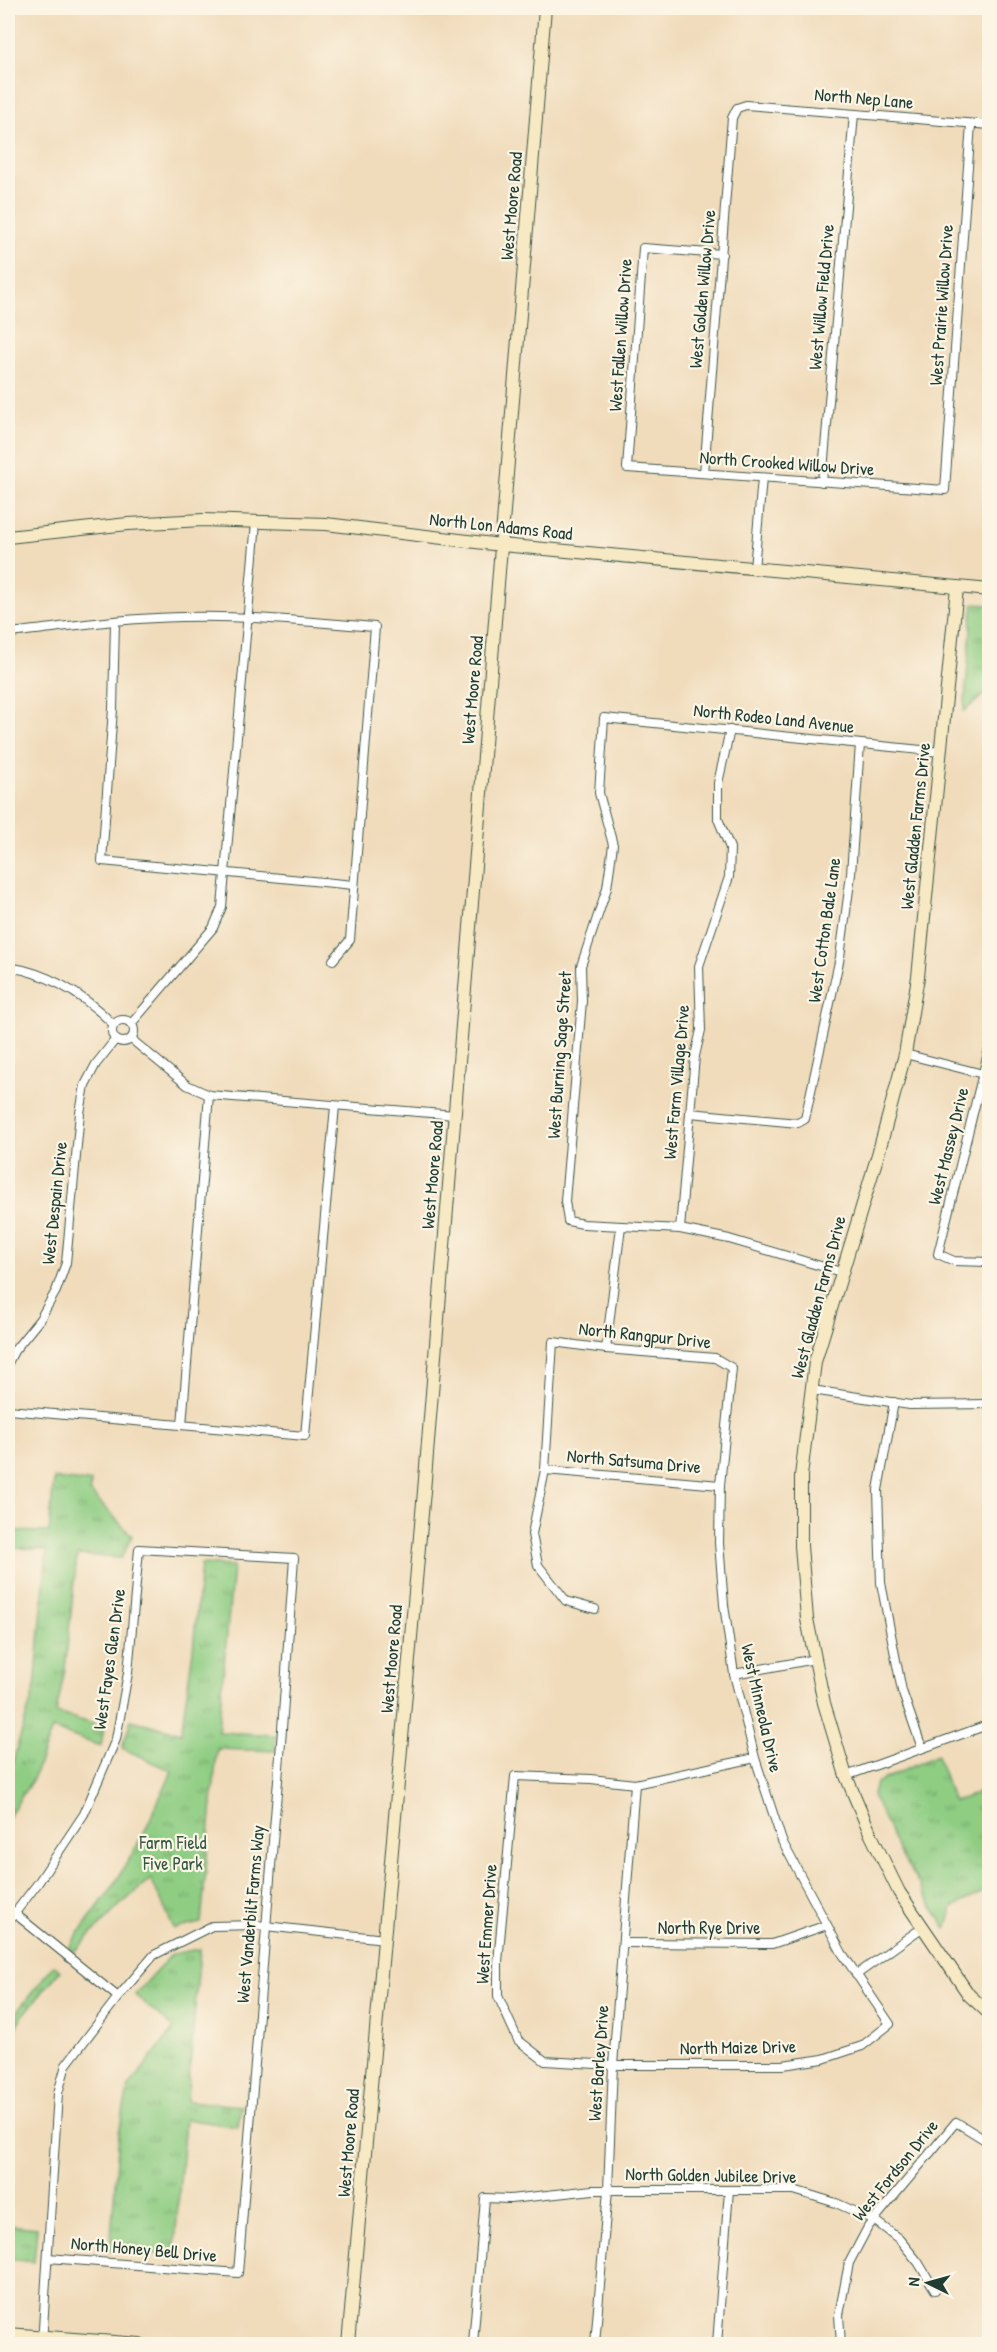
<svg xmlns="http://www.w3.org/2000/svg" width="997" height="2352" font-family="'Patrick Hand',sans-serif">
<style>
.grass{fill:url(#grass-tufts);stroke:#57855c;stroke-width:1.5}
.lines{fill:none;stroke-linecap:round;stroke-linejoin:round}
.street-casing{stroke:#3e5548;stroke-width:10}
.secondary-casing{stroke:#3e5548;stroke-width:14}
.street{stroke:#fff;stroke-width:8}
.secondary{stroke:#f6e9c3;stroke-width:12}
.labels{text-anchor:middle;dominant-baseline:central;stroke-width:4.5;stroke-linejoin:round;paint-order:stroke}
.street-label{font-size:18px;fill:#1f3d34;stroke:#fcf5e5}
.park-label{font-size:18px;fill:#355a44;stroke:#fcf5e5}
</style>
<defs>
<pattern id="grass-tufts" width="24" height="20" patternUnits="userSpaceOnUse" patternTransform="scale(1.5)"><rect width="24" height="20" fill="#8fcd83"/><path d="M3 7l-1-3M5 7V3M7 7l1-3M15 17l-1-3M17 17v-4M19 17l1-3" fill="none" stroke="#74a86c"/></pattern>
</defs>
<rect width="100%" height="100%" fill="#fcf5e5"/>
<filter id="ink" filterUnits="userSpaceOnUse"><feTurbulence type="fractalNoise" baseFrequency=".0167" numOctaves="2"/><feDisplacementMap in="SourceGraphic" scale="12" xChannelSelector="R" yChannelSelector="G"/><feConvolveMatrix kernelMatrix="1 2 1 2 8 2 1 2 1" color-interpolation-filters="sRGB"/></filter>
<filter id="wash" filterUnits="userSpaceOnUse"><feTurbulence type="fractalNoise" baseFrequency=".008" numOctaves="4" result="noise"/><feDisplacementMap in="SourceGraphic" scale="24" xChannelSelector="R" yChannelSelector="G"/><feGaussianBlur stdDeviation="1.35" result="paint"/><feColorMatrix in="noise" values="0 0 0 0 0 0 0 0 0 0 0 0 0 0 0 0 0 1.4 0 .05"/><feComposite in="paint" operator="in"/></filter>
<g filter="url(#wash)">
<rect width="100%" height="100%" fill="#f0dcbb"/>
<!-- grass -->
<g class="grass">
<path d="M973,604L989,605V695H984L964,711Z"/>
<path d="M54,1479L91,1482L90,1492L132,1536L121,1558L77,1555L65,1669L56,1713L104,1727L101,1746L52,1729L34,1777L8,1818V1777L35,1688L47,1550L8,1547V1531L49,1532Z"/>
<path d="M201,1564L233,1566L218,1732L276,1735L275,1751L217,1749L201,1923L174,1929L151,1879L119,1906L75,1951L68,1948L114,1885L142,1837L172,1771L122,1748L131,1720L181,1733L193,1650Z"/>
<path d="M937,1755L953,1802L989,1789V1889L953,1907L946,1929L898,1850L873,1795L876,1783Z"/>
<path d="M200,1949L187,2101L241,2106L238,2127L185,2119L174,2255L110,2250L119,2133L128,2088L174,2028L135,1995L172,1954Z"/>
<path d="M54,1965L60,1971L21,2018L8,2047V2023Z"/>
<path d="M8,2225L37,2228L34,2262L8,2259Z"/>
</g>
</g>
<g filter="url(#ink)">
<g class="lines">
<defs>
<g id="street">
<path d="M722,254L643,248L627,468L945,490L971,124"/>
<path d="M704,473L732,118L737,108L746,105L990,125"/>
<path d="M822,482L854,114"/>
<path d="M754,569L762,478"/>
<path d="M115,621L113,709L102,861L354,885"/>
<path d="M8,633C65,627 124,618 182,617C246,615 310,622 375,627L350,940L333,960"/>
<path d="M8,967C49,973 85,996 114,1025"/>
<circle cx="123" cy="1031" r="11"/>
<path d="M131,1024L213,928L222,907L256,522"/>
<path d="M131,1039L187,1085L209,1095L455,1115"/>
<path d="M990,1045L938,1254L954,1261L990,1262"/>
<path d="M905,1054L983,1074"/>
<path d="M690,1113L798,1123L805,1119L840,957L851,874L860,744"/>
<path d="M680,1229L695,1056L701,1030L699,966L729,877L730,848L718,819V783L730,730"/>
<path d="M841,1272L729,1239L680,1229L583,1224L568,1221L565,1201L582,1001L581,966L607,888L613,845L599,793L604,718L941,752"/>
<path d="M606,1349L621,1226"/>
<path d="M8,1363L14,1351L40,1319L56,1291L66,1263L80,1113L85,1085L96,1064L115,1040"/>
<path d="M812,1390L910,1405L990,1404"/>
<path d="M894,1402L878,1490L881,1583L902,1691L922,1748"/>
<path d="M8,1410L305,1436L335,1106"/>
<path d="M182,1425L209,1095"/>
<path d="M545,1470L720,1485"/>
<path d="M595,1609L566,1601L538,1565L532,1534L545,1470L553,1342L606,1349L715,1358L732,1368L720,1485L719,1543L724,1605L734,1674L755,1758L782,1841L842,1953L890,2024L862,2046L823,2059L783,2065H613L545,2061L518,2040L498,1996V1962L515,1776L591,1779L635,1784L755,1758"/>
<path d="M734,1674L815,1659"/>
<path d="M846,1776L990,1724"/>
<path d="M8,1908L118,1997"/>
<path d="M8,1922L38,1883L84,1814L116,1739L128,1673L139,1549L294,1558L281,1743L238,2273L48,2258"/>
<path d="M624,1943L772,1944L827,1925"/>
<path d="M856,1975L923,1927"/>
<path d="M42,2344L58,2093L66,2065L118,1997L154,1955L212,1926L256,1925L385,1939"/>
<path d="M473,2344L485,2198L510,2199L593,2190H794L836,2203L874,2220L899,2239L918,2262L935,2290"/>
<path d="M595,2344L608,2190L613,2065L635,1784"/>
<path d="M717,2344L729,2190"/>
<path d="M841,2344L839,2315L849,2263L868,2227L956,2122L990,2143"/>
</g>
<g id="secondary">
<path d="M8,537L128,524L203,520L326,524L501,545L990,590"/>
<path d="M957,588L918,977L905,1054L879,1151L815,1362L801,1476V1546L807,1619L824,1703L846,1776L871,1835L899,1892L969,1995L990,2014"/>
<path d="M8,2334L140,2344"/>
<path d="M348,2344L424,1491L545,8"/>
</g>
</defs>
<!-- street casing -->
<use href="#street" class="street-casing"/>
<!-- secondary casing -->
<use href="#secondary" class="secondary-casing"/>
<!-- street -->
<use href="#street" class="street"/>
<!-- secondary -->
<use href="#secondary" class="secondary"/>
</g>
</g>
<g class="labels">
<!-- street labels -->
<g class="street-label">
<text transform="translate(864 98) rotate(5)">North Nep Lane</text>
<text transform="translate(511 206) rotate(-85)">West Moore Road</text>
<text transform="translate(702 289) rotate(-85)">West Golden Willow Drive</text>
<text transform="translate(821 297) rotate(-85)">West Willow Field Drive</text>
<text transform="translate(941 305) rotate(-86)">West Prairie Willow Drive</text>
<text transform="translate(620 335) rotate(-86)">West Fallen Willow Drive</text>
<text transform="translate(787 463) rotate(4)">North Crooked Willow Drive</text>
<text transform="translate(501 526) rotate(6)">North Lon Adams Road</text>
<text transform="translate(472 690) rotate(-85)">West Moore Road</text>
<text transform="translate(774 718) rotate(6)">North Rodeo Land Avenue</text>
<text transform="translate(915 826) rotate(-84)">West Gladden Farms Drive</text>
<text transform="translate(824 930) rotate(-82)">West Cotton Bale Lane</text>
<text transform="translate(559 1055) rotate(-86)">West Burning Sage Street</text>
<text transform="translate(676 1082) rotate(-85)">West Farm Village Drive</text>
<text transform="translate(948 1146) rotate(-76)">West Massey Drive</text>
<text transform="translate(432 1175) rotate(-85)">West Moore Road</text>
<text transform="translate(54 1203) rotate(-84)">West Despain Drive</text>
<text transform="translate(818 1297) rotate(-75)">West Gladden Farms Drive</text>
<text transform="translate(645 1335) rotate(6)">North Rangpur Drive</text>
<text transform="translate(634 1461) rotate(5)">North Satsuma Drive</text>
<text transform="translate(109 1659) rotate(-82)">West Fayes Glen Drive</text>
<text transform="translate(391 1659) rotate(-85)">West Moore Road</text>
<text transform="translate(762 1708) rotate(77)">West Minneola Drive</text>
<text transform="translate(250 1914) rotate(-85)">West Vanderbilt Farms Way</text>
<text transform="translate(486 1924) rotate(-86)">West Emmer Drive</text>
<text x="709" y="1927">North Rye Drive</text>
<text transform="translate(738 2047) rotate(-1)">North Maize Drive</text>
<text transform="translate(598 2063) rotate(-86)">West Barley Drive</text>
<text transform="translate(348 2143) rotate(-85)">West Moore Road</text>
<text transform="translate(895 2170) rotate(-51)">West Fordson Drive</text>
<text transform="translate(711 2175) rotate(1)">North Golden Jubilee Drive</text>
<text transform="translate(144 2249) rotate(5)">North Honey Bell Drive</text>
</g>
<!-- park labels -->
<g class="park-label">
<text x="173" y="1842">Farm Field<tspan x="173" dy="21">Five Park</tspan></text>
</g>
</g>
<!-- margin -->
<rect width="997" height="2352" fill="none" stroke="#fcf5e5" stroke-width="30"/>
<!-- north arrow -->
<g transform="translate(928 2283) rotate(275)" stroke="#fcf5e5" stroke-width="4.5" paint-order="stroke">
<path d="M0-4.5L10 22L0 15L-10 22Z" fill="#1f3d34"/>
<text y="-9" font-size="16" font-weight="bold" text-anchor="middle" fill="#1f3d34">N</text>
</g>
</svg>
